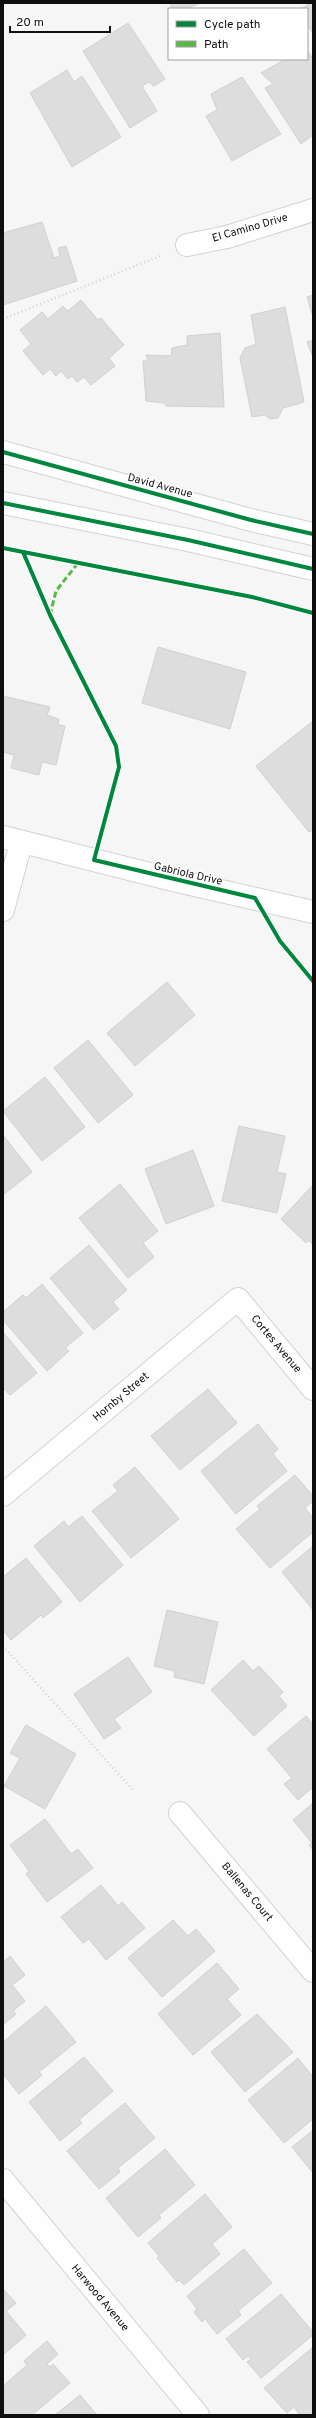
<svg xmlns="http://www.w3.org/2000/svg" width="316" height="2418" font-family="Overpass,sans-serif">
<style>
.building{fill:#ddd;stroke:#d0d0d0}
.lines{fill:none;stroke-linecap:round;stroke-linejoin:round}
.street-casing{stroke:#d2d2d2;stroke-width:24}
.secondary-casing{stroke:#d2d2d2;stroke-width:24}
.path{stroke:#d1d1d1;stroke-width:2.5;stroke-dasharray:1 3;stroke-linecap:butt}
.street{stroke:#fefefe;stroke-width:22}
.secondary{stroke:#fefefe;stroke-width:22}
.quiet{stroke:#58b947;stroke-width:3;stroke-dasharray:6 3;stroke-linecap:butt}
.cycleway-casing{stroke:#fff;stroke-width:6}
.cycleway{stroke:#00873e;stroke-width:4}
.labels{text-anchor:middle;dominant-baseline:central;stroke-width:3;stroke-linejoin:round;paint-order:stroke}
.street-label{font-size:11px;fill:#0f0f10;stroke:#fff}
</style>
<rect width="100%" height="100%" fill="#f6f6f6"/>
<!-- building -->
<g class="building">
<path d="M170,3H201L184,9H172Z"/>
<path d="M311,3H313V34L307,24V9H301Z"/>
<path d="M128,23L165,79L154,86L149,82L142,86L157,111L130,128L83,51Z"/>
<path d="M307,50L313,59V135L301,144L265,88L273,84L261,73L286,59H307Z"/>
<path d="M67,70L74,82L82,76L121,137L72,167L30,93Z"/>
<path d="M242,77L281,134L232,161L206,116L217,110L211,94Z"/>
<path d="M42,222L54,258L60,256L58,248L66,246L77,281L3,305V233Z"/>
<path d="M313,295V317L307,297Z"/>
<path d="M81,300L98,320L101,318L124,345L109,358L115,366L91,385L84,377L77,382L72,376L68,379L61,371L56,376L50,369L43,375L23,351L31,344L20,330L42,312L48,319L63,306L68,311Z"/>
<path d="M285,307L304,402L283,408L278,418L270,419L265,415L252,417L240,358L245,348L256,344L251,315Z"/>
<path d="M220,333L224,407L166,406L164,403L146,401L143,361H148L146,355L171,356L172,348L187,345V336Z"/>
<path d="M313,340V357L307,342Z"/>
<path d="M158,647L246,672L230,729L142,703Z"/>
<path d="M3,696L50,707L47,715L59,719L58,725L65,726L56,765L42,762L39,775L11,768L14,755L3,752Z"/>
<path d="M313,721V830L309,832L256,766Z"/>
<path d="M167,982L195,1015L135,1066L107,1033Z"/>
<path d="M88,1040L133,1095L98,1123L54,1068Z"/>
<path d="M45,1077L85,1127L42,1161L3,1111Z"/>
<path d="M239,1126L285,1136L277,1172L286,1174L277,1213L222,1201Z"/>
<path d="M3,1135L32,1172L3,1195Z"/>
<path d="M193,1150L214,1206L166,1224L145,1169Z"/>
<path d="M120,1184L158,1231L143,1243L154,1257L128,1278L79,1218Z"/>
<path d="M313,1185V1245L308,1240L306,1243L281,1219Z"/>
<path d="M89,1245L127,1290L113,1302L119,1309L94,1330L50,1278Z"/>
<path d="M42,1284L83,1333L65,1348L69,1351L47,1371L3,1320V1312L23,1295L26,1298Z"/>
<path d="M3,1332L37,1373L10,1395L4,1389L3,1391Z"/>
<path d="M208,1389L237,1423L180,1470L151,1436Z"/>
<path d="M258,1424L278,1449L273,1454L287,1471L236,1514L201,1471Z"/>
<path d="M135,1467L179,1519L131,1558L92,1511L118,1491L113,1485Z"/>
<path d="M295,1475L313,1496V1501L305,1508L313,1518V1532L270,1568L236,1529L260,1509L257,1506Z"/>
<path d="M82,1516L123,1565L80,1602L34,1546L64,1521L68,1527Z"/>
<path d="M313,1546V1610L282,1572Z"/>
<path d="M26,1558L62,1602L43,1618L41,1615L11,1640L3,1630V1577Z"/>
<path d="M167,1610L218,1622L204,1684L174,1677L175,1671L154,1666Z"/>
<path d="M128,1657L152,1692L114,1719L121,1728L104,1739L74,1694Z"/>
<path d="M243,1660L253,1671L259,1666L283,1692L279,1696L287,1706L254,1736L211,1690Z"/>
<path d="M306,1716L313,1724V1787L298,1800L284,1784L292,1778L267,1749Z"/>
<path d="M26,1725L76,1754L45,1809L4,1786L20,1758L10,1753Z"/>
<path d="M313,1803V1850L309,1845L312,1843L293,1820Z"/>
<path d="M45,1819L71,1854L78,1849L93,1868L47,1902L26,1874L29,1871L10,1845Z"/>
<path d="M101,1885L118,1906L122,1902L145,1928L106,1960L89,1939L83,1943L61,1917Z"/>
<path d="M173,1920L188,1936L196,1929L215,1951L162,1997L128,1958Z"/>
<path d="M10,1956L25,1975L12,1985L25,2001L13,2011L16,2014L3,2025V1962Z"/>
<path d="M217,1963L239,1989L227,1999L241,2015L193,2055L158,2014Z"/>
<path d="M46,2006L76,2042L39,2072L42,2075L19,2094L3,2074V2042Z"/>
<path d="M257,2014L293,2052L245,2092L211,2052Z"/>
<path d="M84,2057L113,2091L79,2120L82,2123L60,2141L29,2102Z"/>
<path d="M298,2058L313,2077V2119L284,2143L248,2100Z"/>
<path d="M125,2103L155,2138L118,2168L120,2172L99,2189L67,2151Z"/>
<path d="M313,2130V2173L292,2147Z"/>
<path d="M165,2149L195,2185L159,2215L161,2218L138,2237L106,2198Z"/>
<path d="M205,2194L232,2227L212,2244L220,2254L184,2285L179,2280L177,2282L157,2258L159,2256L148,2243Z"/>
<path d="M244,2249L272,2283L238,2311L241,2315L217,2334L205,2319L202,2322L194,2312L197,2309L187,2296Z"/>
<path d="M4,2290L16,2303L6,2311L26,2335L3,2355Z"/>
<path d="M281,2294L313,2332V2335L261,2378L247,2362L251,2359L248,2356L243,2360L226,2339Z"/>
<path d="M47,2341L58,2354L47,2364L50,2367L53,2364L70,2383L32,2415H3V2386L27,2365L24,2361Z"/>
<path d="M313,2347V2415H300L294,2407L287,2413L264,2388Z"/>
<path d="M80,2395L97,2415H55Z"/>
</g>
<g class="lines">
<defs>
<g id="street">
<path d="M187,245L227,237L313,210"/>
<path d="M3,1495L238,1299L313,1389"/>
<path d="M180,1813L313,1971"/>
<path d="M3,2180L198,2415"/>
</g>
<g id="secondary">
<path d="M3,452L251,520L313,534"/>
<path d="M3,503L188,540L313,569"/>
<path d="M3,837L173,880L313,912"/>
<path d="M3,910L21,843"/>
</g>
</defs>
<!-- street casing -->
<use href="#street" class="street-casing"/>
<!-- secondary casing -->
<use href="#secondary" class="secondary-casing"/>
<!-- path -->
<g class="path">
<path d="M3,319L160,256"/>
<path d="M3,1646L134,1791"/>
</g>
<!-- street -->
<use href="#street" class="street"/>
<!-- secondary -->
<use href="#secondary" class="secondary"/>
<!-- quiet -->
<path class="quiet" d="M50,615L56,591L78,563"/>
<defs>
<g id="cycleway">
<path d="M3,452L251,520L313,534"/>
<path d="M3,503L188,540L313,569"/>
<path d="M3,548L252,597L313,613"/>
<path d="M23,552L50,615L116,746L119,767L94,860L255,898L280,941L313,981"/>
</g>
</defs>
<!-- cycleway casing -->
<use href="#cycleway" class="cycleway-casing"/>
<!-- cycleway -->
<use href="#cycleway" class="cycleway"/>
</g>
<g class="labels">
<!-- street labels -->
<g class="street-label">
<text transform="translate(250 228) rotate(-16)">El Camino Drive</text>
<text transform="translate(160 486) rotate(15)">David Avenue</text>
<text transform="translate(188 874) rotate(13)">Gabriola Drive</text>
<text transform="translate(276 1344) rotate(50)">Cortes Avenue</text>
<text transform="translate(121 1397) rotate(-40)">Hornby Street</text>
<text transform="translate(247 1892) rotate(50)">Ballenas Court</text>
<text transform="translate(100 2298) rotate(50)">Harwood Avenue</text>
</g>
</g>
<!-- border -->
<rect width="316" height="2418" fill="none" stroke="#0f0f10" stroke-width="8"/>
<!-- legend -->
<rect x="168" y="8" width="140" height="52" fill="#ffffff" stroke="#9f9f9f"/>
<rect x="176" y="21" width="20" height="6" fill="#00873e" stroke="#9f9f9f"/>
<text x="204" y="28" font-size="12" fill="#0f0f10">Cycle path</text>
<rect x="176" y="41" width="20" height="6" fill="#58b947" stroke="#9f9f9f"/>
<text x="204" y="48" font-size="12" fill="#0f0f10">Path</text>
<!-- scale -->
<path d="M10 26v6h100v-6" fill="none" stroke="#0f0f10" stroke-width="2"/>
<text x="16" y="26" font-size="12" fill="#0f0f10" stroke="#ffffff" stroke-width="3" paint-order="stroke">20 m</text>
</svg>
